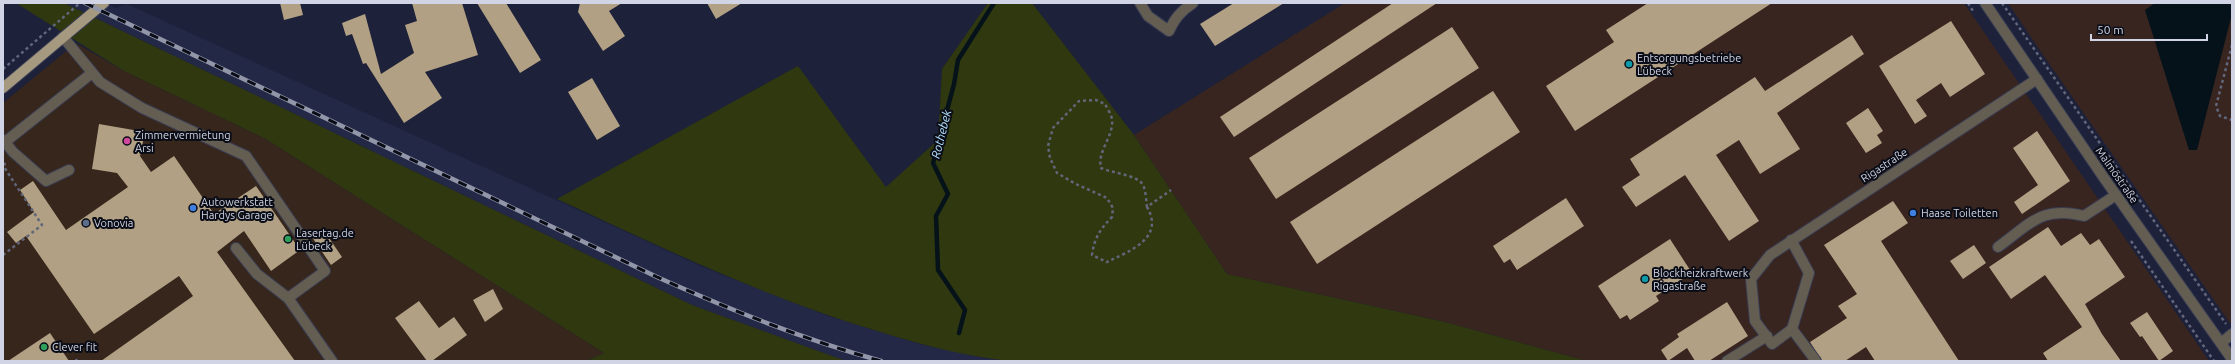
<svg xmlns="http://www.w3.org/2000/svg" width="2235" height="364" font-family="Ubuntu,sans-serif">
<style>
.commercial{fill:#36261c}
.industrial{fill:#382520}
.built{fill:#232846}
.green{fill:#2f380e}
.water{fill:#051219}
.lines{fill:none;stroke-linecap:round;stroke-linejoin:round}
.stream{stroke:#051219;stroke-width:4.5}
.building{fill:#b1a083}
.minor-casing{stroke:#3a3e54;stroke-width:12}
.major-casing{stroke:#3a3e54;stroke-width:12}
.path{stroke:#62667b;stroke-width:2.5;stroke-dasharray:3 3;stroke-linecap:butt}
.minor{stroke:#645e52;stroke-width:10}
.major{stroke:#a59980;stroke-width:10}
.rail-casing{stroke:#9296a9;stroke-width:4.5}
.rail{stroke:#0a0c16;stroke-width:3;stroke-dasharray:9;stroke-linecap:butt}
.culture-dot{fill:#0f9aa8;stroke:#0a0c16;stroke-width:1.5}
.hotel-dot{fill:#d1479c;stroke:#0a0c16;stroke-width:1.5}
.shop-dot{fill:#3f7fe0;stroke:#0a0c16;stroke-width:1.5}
.service-dot{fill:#5c6f8a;stroke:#0a0c16;stroke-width:1.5}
.leisure-dot{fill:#2e9e5b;stroke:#0a0c16;stroke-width:1.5}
.labels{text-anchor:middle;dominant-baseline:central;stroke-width:4;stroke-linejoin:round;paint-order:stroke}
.poi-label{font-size:11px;fill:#d0d4e4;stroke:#0a0c16;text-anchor:start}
.street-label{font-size:11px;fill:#d0d4e4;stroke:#0a0c16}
.water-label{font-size:12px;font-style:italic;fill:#b2e0fc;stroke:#0a0c16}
</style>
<rect width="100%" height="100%" fill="#1d2139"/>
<!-- commercial -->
<path class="commercial" d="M76,43L124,71L264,138L604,353L586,361H3V103Z"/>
<!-- industrial -->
<g class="industrial">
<path d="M1345,3H1964L2209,361H1587L1445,322L1227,274L1134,135Z"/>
<path d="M2008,3H2232V326L2041,52Z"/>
</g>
<!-- built -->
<path class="built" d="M64,3H105L116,8L127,4L705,268L828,316L923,345L984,358L1009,361H846L692,305Z"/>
<!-- green -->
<g class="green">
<path d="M16,3H64L692,305L846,361H586L604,353L264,138L124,71Z"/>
<path d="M988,3H1032L1134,135L1227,274L1445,322L1587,361H1009C963,356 919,344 874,330C764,297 661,247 557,199L798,66L886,187L938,140L942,69Z"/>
</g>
<!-- water -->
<path class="water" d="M2155,3H2232V14L2197,150H2189L2145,10Z"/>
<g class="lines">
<!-- stream -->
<path class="stream" d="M959,333L965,310L938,270L936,216L948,194L933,163L954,84L958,60L994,3"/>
</g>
<!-- building -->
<g class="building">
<path d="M280,3H300L303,15L284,20Z"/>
<path d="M412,3H462L478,55L425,72L442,98L404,123L366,63L363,64L352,34L346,36L342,23L365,14L381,74L414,53L405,25L417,21Z"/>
<path d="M477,3H506L541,60L520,73Z"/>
<path d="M580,3H622L609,11L625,36L603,51L578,12Z"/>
<path d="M707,3H742L716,19Z"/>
<path d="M1234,3H1284L1215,46L1200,24Z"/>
<path d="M1393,3H1437L1234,137L1220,117Z"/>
<path d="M1648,3H1772L1575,131L1546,86L1614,42L1606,30Z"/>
<path d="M1951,21L1985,74L1950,97L1941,83L1916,100L1927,116L1915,124L1879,66Z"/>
<path d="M1452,27L1479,68L1276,199L1249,158Z"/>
<path d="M1852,35L1864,54L1777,113L1800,149L1760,174L1739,140L1716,155L1759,221L1729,241L1685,175L1636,207L1622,187L1640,175L1630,159L1755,77L1765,91Z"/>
<path d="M592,78L620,126L597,140L568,92Z"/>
<path d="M1493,91L1520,132L1317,264L1290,222Z"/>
<path d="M1868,108L1883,131L1877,135L1882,143L1866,153L1846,123Z"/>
<path d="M99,124L145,132L140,156L151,172L174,156L214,214L256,186L300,250L271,271L244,231L217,252L295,361H101L193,296L179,276L94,334L26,236L16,243L7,232L34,212L20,190L33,181L66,230L128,187L117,173L92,169Z"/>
<path d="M2037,131L2070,181L2022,214L2014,202L2038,185L2013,148Z"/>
<path d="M1566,198L1584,226L1517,270L1510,259L1504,263L1493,246Z"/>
<path d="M1893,201L1908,223L1881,241L1959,361H1875L1866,347L1845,361H1822L1810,342L1847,318L1838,306L1857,294L1824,245Z"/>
<path d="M2048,227L2061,246L2081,233L2090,245L2099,239L2125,277L2085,304L2102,334L2121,361H2048L2043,353L2082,327L2045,275L2011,299L1989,267Z"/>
<path d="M323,229L342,257L331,265L312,237Z"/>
<path d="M1670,239L1692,273L1656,296L1659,301L1630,320L1627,315L1620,319L1598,286Z"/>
<path d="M1974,245L1986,263L1963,279L1950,261Z"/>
<path d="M493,289L503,309L485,322L473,300Z"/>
<path d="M419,301L439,328L454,317L467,335L432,361H427L395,318Z"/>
<path d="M1727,302L1748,336L1709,361H1695L1687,348L1668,361L1661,350L1679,337L1677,334Z"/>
<path d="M2147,312L2173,351L2159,361L2142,336L2140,337L2130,323Z"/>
<path d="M50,333L69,361H8Z"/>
</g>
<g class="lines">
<defs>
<g id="minor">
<path d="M1140,3L1148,16L1169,31C1175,18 1181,11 1193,3"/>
<path d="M1985,3L2104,178L2232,359"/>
<path d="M63,37L100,82L142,108L246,156L325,271L288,298L332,361"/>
<path d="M3,140L5,142L92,73"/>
<path d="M5,142L13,152L46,181L69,170"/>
<path d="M1791,240L1809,273L1792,329L1816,361"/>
<path d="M1998,247C2030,224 2042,205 2084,216L2116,195"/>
<path d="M236,248L257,274L288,298"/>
<path d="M1792,329L1772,344L1755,321L1751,279L1770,255L2037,79"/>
<path d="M2221,343L2232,334"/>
<path d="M1727,361L1767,336"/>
</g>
<path id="major" d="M3,88L104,3"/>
</defs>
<!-- minor casing -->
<use href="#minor" class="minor-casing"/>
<!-- major casing -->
<use href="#major" class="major-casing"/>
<!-- path -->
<g class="path">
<path d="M1968,3L1973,11"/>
<path d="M2002,3L2226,324"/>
<path d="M2232,45L2216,106L2220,116L2232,120"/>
<path d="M3,69L80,3"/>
<path d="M1147,207C1146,200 1146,191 1143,185C1138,175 1112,173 1101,168C1097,150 1114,137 1112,119C1111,114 1107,108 1105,104L1096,100L1079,101L1053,128L1048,146L1050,158L1057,173L1076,184L1107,198L1113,208L1112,217C1100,229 1094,239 1092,255L1107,262C1130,251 1165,238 1147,207L1171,190"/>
<path d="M2131,241L2214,361"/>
<path d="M3,255L42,225L4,167L5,162"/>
<path d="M76,359L77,361"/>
</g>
<!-- minor -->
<use href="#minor" class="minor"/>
<!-- major -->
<use href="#major" class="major"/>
<defs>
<path id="rail" d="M85,3L657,277C731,310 802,339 881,361"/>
</defs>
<!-- rail casing -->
<use href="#rail" class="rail-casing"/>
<!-- rail -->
<use href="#rail" class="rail"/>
</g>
<!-- markers -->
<g class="culture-dot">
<circle cx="1629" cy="64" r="4"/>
<circle cx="1645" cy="279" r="4"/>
</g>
<circle class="hotel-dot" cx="127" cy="141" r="4"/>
<g class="shop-dot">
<circle cx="193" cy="208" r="4"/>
<circle cx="1913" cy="213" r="4"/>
</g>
<circle class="service-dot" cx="86" cy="223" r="4"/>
<g class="leisure-dot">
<circle cx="288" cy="239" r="4"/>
<circle cx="44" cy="347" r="4"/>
</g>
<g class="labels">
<!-- poi labels -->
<g class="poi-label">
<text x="1637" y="58">Entsorgungsbetriebe<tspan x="1637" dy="13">Lübeck</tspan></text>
<text x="135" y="135">Zimmervermietung<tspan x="135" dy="13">Arsi</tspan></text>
<text x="201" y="202">Autowerkstatt<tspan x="201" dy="13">Hardys Garage</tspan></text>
<text x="1921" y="213">Haase Toiletten</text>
<text x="94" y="223">Vonovia</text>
<text x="296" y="233">Lasertag.de<tspan x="296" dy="13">Lübeck</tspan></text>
<text x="1653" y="273">Blockheizkraftwerk<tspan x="1653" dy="13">Rigastraße</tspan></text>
<text x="52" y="347">Clever fit</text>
</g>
<!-- street labels -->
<g class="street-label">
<text transform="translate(1884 165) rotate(-33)">Rigastraße</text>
<text transform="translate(2117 175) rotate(55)">Malmöstraße</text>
</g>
<!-- water labels -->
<g class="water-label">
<text transform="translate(941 134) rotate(-76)">Rothebek</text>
</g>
</g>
<!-- border -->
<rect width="2235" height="364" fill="none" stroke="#d0d4e4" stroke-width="8"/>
<!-- scale -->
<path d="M2091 34v6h116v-6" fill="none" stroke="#d0d4e4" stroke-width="2"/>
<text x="2097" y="34" font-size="12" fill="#d0d4e4" stroke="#0a0c16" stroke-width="3" paint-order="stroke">50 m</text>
</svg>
